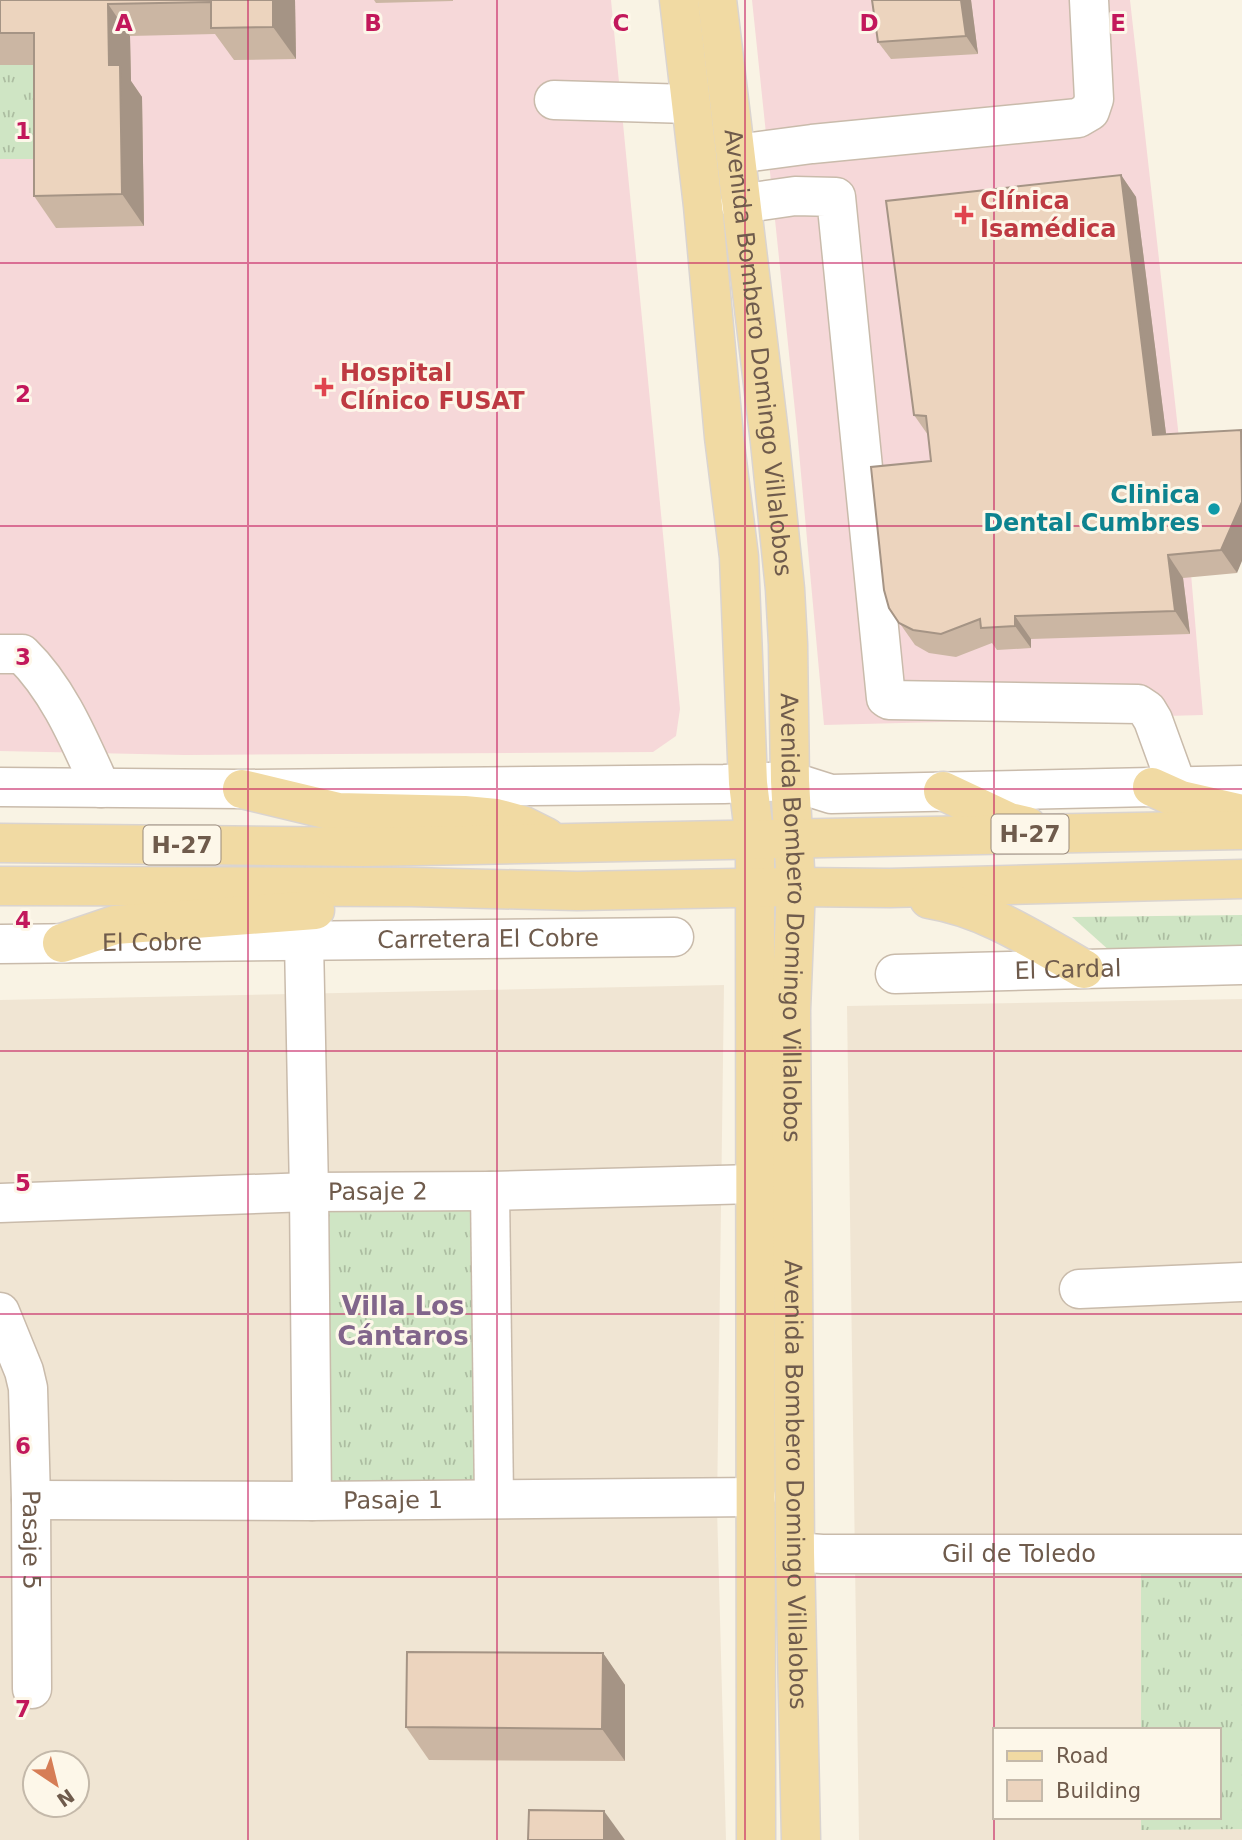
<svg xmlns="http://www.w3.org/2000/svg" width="1242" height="1840" font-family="'DejaVu Sans',sans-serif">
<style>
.residential{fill:#f0e5d3;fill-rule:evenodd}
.medical{fill:#f6d8d9}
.grass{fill:url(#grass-tufts)}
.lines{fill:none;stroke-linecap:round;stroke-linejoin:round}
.minor-casing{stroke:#c9bbab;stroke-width:41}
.major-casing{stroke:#dad4d0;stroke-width:41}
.minor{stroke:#fff;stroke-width:38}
.major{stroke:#f1daa3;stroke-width:38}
.wall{fill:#cbb6a3}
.shaded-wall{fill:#a59485}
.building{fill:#ecd4be;stroke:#a59485;stroke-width:2}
.grid{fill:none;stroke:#c2185b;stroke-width:2;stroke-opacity:0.55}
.health-dot{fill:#e0444e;stroke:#fdf7e9;stroke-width:2.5}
.culture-dot{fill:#0f9aa8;stroke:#fdf7e9;stroke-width:2.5}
.labels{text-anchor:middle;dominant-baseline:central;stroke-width:6;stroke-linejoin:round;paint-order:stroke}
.shield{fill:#fdf7e9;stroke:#9a8a7b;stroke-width:2}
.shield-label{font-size:23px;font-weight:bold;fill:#6f5b4c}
.health-label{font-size:24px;font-weight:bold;fill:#be3a42;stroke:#fdf7e9;text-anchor:start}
.street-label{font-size:24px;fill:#6f5b4c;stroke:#fdf7e9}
.culture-label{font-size:24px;font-weight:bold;fill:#0d838f;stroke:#fdf7e9;text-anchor:end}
.neighbourhood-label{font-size:26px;font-weight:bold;fill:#81658b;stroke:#fdf7e9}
.grid-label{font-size:23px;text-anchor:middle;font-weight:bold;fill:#c2185b;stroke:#fdf7e9;stroke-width:6;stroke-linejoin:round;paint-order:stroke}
</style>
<defs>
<pattern id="grass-tufts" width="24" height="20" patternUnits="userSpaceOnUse" patternTransform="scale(1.75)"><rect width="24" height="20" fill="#cfe5c4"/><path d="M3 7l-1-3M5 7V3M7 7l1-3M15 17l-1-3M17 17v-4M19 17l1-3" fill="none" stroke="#acbda1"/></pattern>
</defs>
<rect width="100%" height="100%" fill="#f9f3e4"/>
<!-- residential -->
<g class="residential">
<path d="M724,985L717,1508L726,1840H0V1000ZM35,1763H77V1805H35Z"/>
<path d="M1242,999V1840H859L847,1006ZM995,1730H1219V1817H995Z"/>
</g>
<!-- medical -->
<g class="medical">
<path d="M0,0H611L680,709L676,736L653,752L185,755L0,751Z"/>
<path d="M752,0H1130L1181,456L1203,715L824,725L797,430Z"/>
</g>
<!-- grass -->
<g class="grass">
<rect x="0" y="65" width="56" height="94"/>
<path d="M1242,915V950L1111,952L1072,917Z"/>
<path d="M487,1205L489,1490L318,1493L315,1207Z"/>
<path d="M1242,1573V1829L1141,1830V1817H1219V1730H1141V1574Z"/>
</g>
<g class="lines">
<defs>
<g id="minor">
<path d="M554,100L689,104"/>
<path d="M736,154L812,144L1078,118L1090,111L1094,99L1089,0"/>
<path d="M740,204L795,196L836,197L886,698L889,700L1138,704L1147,710L1153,720L1177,786"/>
<path d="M0,654H22C59,690 80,742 101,788"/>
<path d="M0,787L242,789L724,784L790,781L831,794L1242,785"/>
<path d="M304,941L309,1192L312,1501"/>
<path id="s1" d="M0,944L674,937"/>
<path id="s2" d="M895,974L1242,965"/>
<path d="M490,1191L494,1499"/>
<path id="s3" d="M0,1203L309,1192L490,1191L755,1184"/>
<path d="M1079,1289L1242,1282"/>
<path id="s4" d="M0,1312L24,1371L28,1388L31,1500L32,1689"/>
<path id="s5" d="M31,1500L312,1501L756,1497"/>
<path id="s6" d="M795,1552L822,1554H1242"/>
</g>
<g id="major">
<path d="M679,0L703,206L724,437L739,557L748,783L755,840L756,1840"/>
<path id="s7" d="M717,0L770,442L785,589L788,644L790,781L796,887L791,1010L795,1552L801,1840"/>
<path d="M1152,787L1181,800L1242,814"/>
<path d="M242,789L338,812L464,815L496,818L522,825L546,837"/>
<path d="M943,791L1009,822L1027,826"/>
<path d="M0,843L363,847L1242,830"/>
<path d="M0,886L411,887L577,891L796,887L890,888L1242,879"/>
<path d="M929,899C986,908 1035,941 1084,969"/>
<path d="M62,943L115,925L315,910"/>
</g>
</defs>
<!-- minor casing -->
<use href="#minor" class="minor-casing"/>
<!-- major casing -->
<use href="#major" class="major-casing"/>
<!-- minor -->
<use href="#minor" class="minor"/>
<!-- major -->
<use href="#major" class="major"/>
</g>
<!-- wall -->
<g class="wall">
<path d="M0,0H295L296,59L234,60L215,34L130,36L131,81L142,97L144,226L56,228L34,196V65H0Z"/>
<path d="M374,0H453V1L376,3Z"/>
<path d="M872,0H971L978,54L891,59L878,42Z"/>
<path d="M1121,175L1136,197L1166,434L1237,573L1183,578L1190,634L1031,639V648L997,650L992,643L956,657L929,653L915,645L889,608L931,461L928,435L914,415Z"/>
<path d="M603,1653L625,1685V1761L429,1760L406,1727Z"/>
</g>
<!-- shaded-wall -->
<g class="shaded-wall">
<path d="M273,0H295L296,59L273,27Z"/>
<path d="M961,0H971L978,54L966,36Z"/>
<path d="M108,4L130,36L131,81L142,97L144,226L122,194L109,65Z"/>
<path d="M1121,175L1136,197L1169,457L1153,435Z"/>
<path d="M1242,502V561L1237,573L1221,550Z"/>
<path d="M1168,555L1183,578L1190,634L1175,611Z"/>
<path d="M1015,616L1031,639V648L1015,626Z"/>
<path d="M603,1653L625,1685V1761L602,1729Z"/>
<path d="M604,1811L625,1840H604Z"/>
</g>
<!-- building -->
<g class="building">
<path d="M0,0H273V27L211,28V2L108,4L109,65H120L122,194L34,196V33H0Z"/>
<path d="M872,0H961L966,36L878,42Z"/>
<path d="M1121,175L1153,435L1241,430L1242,502L1221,550L1168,555L1175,611L1015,616V626L981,628L980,619L941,634L913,630L899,623L889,608L884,590L871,467L931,461L926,416L914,415L886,201Z"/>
<path d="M407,1652L603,1653L602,1729L406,1727Z"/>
<path d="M529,1810L604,1811V1840H528Z"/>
</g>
<!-- grid -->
<path class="grid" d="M248,0V1840M497,0V1840M745,0V1840M994,0V1840M0,263H1242M0,526H1242M0,789H1242M0,1051H1242M0,1314H1242M0,1577H1242"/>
<!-- markers -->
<g class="health-dot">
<path d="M960.5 204.5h7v7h7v7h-7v7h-7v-7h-7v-7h7z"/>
<path d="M320.5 376.5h7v7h7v7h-7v7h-7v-7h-7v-7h7z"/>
</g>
<circle class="culture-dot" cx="1214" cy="509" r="7"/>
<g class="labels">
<!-- shield labels -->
<g class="shield">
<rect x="991.5" y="814.5" width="77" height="39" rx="5"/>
<rect x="143.5" y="825.5" width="77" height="39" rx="5"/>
</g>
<g class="shield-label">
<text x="1030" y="834">H-27</text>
<text x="182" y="845">H-27</text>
</g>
<!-- health labels -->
<g class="health-label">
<text x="980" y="201">Clínica<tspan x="980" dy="28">Isamédica</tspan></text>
<text x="340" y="373">Hospital<tspan x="340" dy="28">Clínico FUSAT</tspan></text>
</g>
<!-- street labels -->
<g class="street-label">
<text stroke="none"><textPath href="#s7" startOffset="355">Avenida Bombero Domingo Villalobos</textPath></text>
<text stroke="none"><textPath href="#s7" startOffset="922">Avenida Bombero Domingo Villalobos</textPath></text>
<text stroke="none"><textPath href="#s1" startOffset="488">Carretera El Cobre</textPath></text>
<text stroke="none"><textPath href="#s1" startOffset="152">El Cobre</textPath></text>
<text stroke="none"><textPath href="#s2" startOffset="173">El Cardal</textPath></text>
<text stroke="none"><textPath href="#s3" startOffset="378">Pasaje 2</textPath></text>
<text stroke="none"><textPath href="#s7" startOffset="1489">Avenida Bombero Domingo Villalobos</textPath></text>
<text stroke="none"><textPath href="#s5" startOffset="362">Pasaje 1</textPath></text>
<text stroke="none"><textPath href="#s4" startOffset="233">Pasaje 5</textPath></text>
<text stroke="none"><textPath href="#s6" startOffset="224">Gil de Toledo</textPath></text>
</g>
<!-- culture labels -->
<g class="culture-label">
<text x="1200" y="495">Clinica<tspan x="1200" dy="28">Dental Cumbres</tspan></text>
</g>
<!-- neighbourhood labels -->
<g class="neighbourhood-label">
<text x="403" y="1306">Villa Los<tspan x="403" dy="30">Cántaros</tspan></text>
</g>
</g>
<g class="grid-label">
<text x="124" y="31">A</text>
<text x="373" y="31">B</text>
<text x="621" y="31">C</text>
<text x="869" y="31">D</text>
<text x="1118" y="31">E</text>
<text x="23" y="139">1</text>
<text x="23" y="402">2</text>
<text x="23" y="665">3</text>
<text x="23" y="928">4</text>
<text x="23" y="1191">5</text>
<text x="23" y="1454">6</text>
<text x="23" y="1717">7</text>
</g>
<!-- legend -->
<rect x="993" y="1728" width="228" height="91" fill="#fdf7e9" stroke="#c4b9aa" stroke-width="2"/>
<rect x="1007" y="1751" width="35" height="10" fill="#f1daa3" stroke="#c4b9aa" stroke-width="2"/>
<text x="1056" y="1763" font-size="21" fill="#6f5b4c">Road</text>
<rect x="1007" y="1780" width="35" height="21" fill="#ecd4be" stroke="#c4b9aa" stroke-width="2"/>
<text x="1056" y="1798" font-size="21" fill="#6f5b4c">Building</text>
<!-- north arrow -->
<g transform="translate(56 1784) rotate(145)"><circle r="33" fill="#fdf7e9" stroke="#c4b9aa" stroke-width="2"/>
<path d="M0-5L12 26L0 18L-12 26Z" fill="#d67d56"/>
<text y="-10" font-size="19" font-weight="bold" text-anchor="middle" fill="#6f5b4c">N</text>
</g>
</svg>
